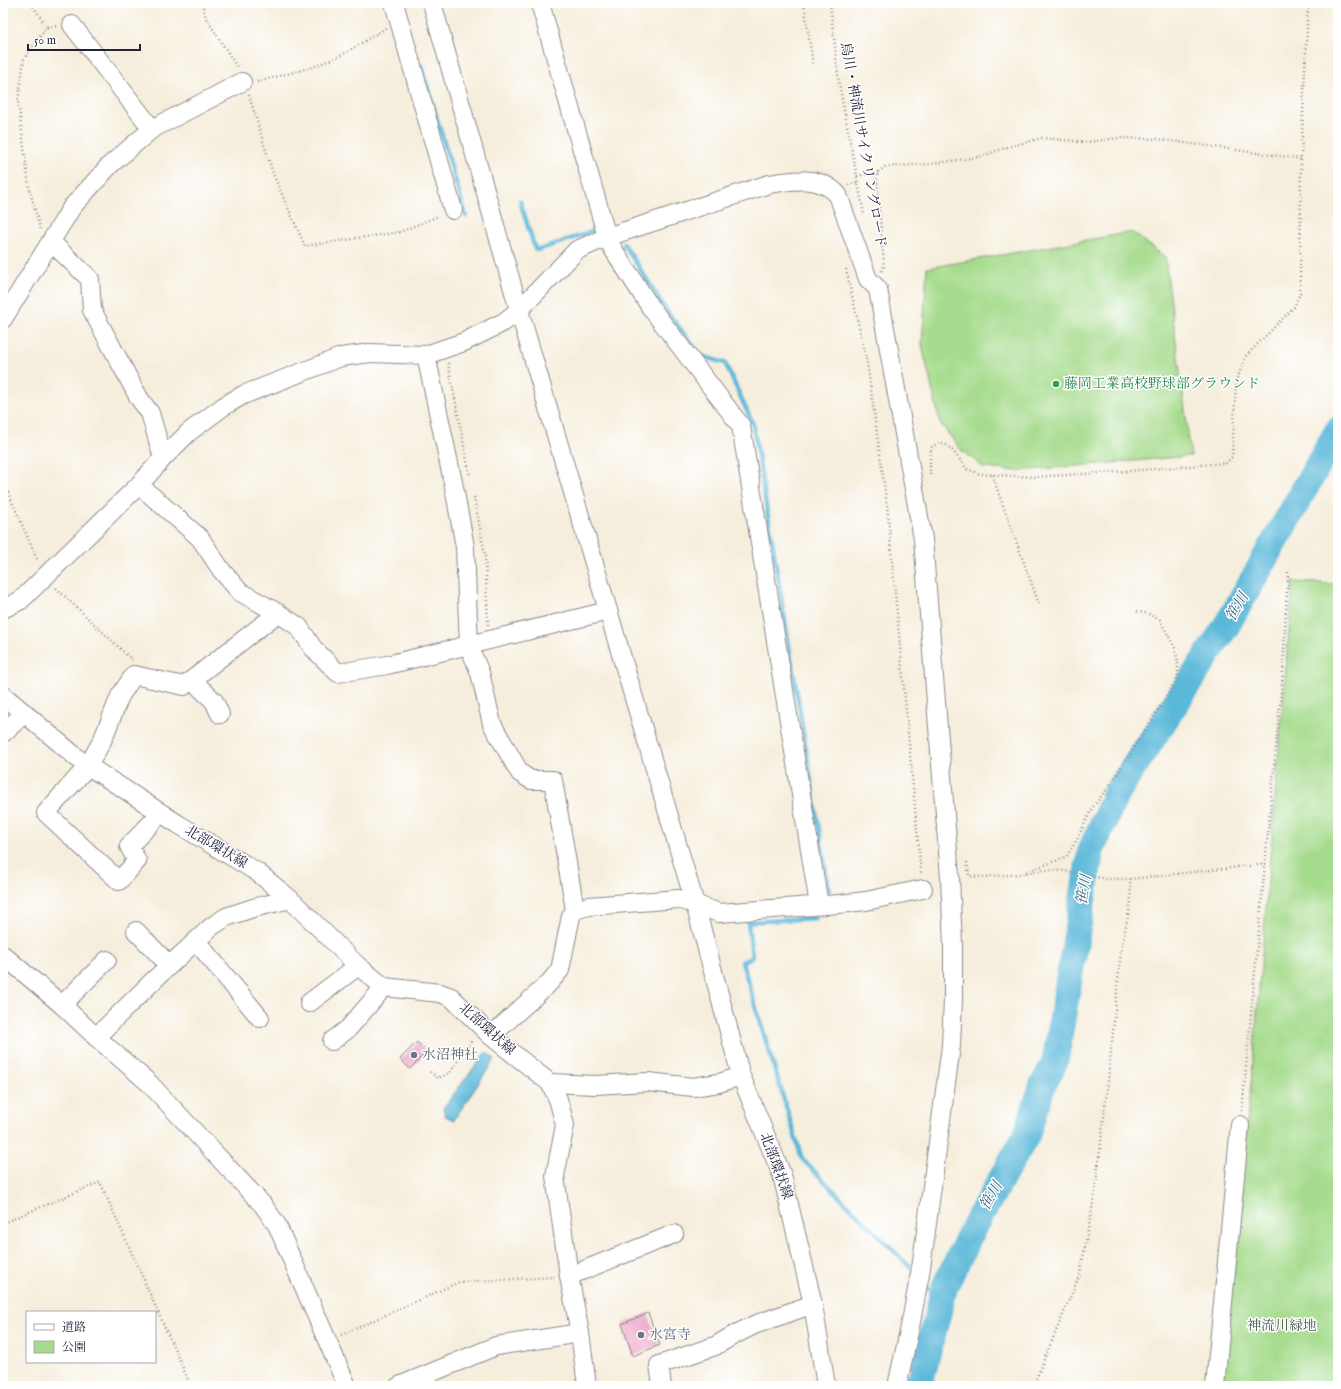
<svg xmlns="http://www.w3.org/2000/svg" width="1341" height="1389" font-family="'IM FELL English','Noto Serif JP',serif">
  <style>
    .green { fill: #a5db8c; stroke: #647e64 }
    .water { fill: #5ab8d9; stroke: #3e6d8a }
    .lines { fill: none; stroke-linecap: round; stroke-linejoin: round }
    .stream { stroke: #5ab8d9; stroke-width: 4.5 }
    .river { stroke: #5ab8d9; stroke-width: 27 }
    .building { fill: #eaa1c5 }
    .minor-casing { stroke: #8c888c; stroke-width: 20 }
    .path { stroke: #8c888c; stroke-width: 2.5; stroke-dasharray: 1 3; stroke-linecap: butt }
    .minor { stroke: #fff; stroke-width: 18 }
    .leisure-dot { fill: #2e9e5b; stroke: #fff; stroke-width: 1.5 }
    .worship-dot { fill: #6b7280; stroke: #fff; stroke-width: 1.5 }
    .labels { text-anchor: middle; dominant-baseline: central; stroke-width: 3; stroke-linejoin: round; paint-order: stroke }
    .street-label { font-size: 14px; fill: #22223b; stroke: #fff }
    .leisure-label { font-size: 14px; fill: #27864d; stroke: #fff; text-anchor: start }
    .worship-label { font-size: 14px; fill: #5b616d; stroke: #fff; text-anchor: start }
    .park-label { font-size: 14px; fill: #495a53; stroke: #fff }
    .water-label { font-size: 15px; font-style: italic; fill: #385e7a; stroke: #fff }
  </style>
  <rect width="100%" height="100%" fill="#fff"/>
  <filter id="ink" filterUnits="userSpaceOnUse"><feTurbulence type="fractalNoise" baseFrequency=".025" numOctaves="2"/><feDisplacementMap in="SourceGraphic" scale="8" xChannelSelector="R" yChannelSelector="G"/><feConvolveMatrix kernelMatrix="1 2 1 2 8 2 1 2 1" color-interpolation-filters="sRGB"/></filter>
  <filter id="wash" filterUnits="userSpaceOnUse"><feTurbulence type="fractalNoise" baseFrequency=".012" numOctaves="4" result="noise"/><feDisplacementMap in="SourceGraphic" scale="16" xChannelSelector="R" yChannelSelector="G"/><feGaussianBlur stdDeviation="0.9" result="paint"/><feColorMatrix in="noise" values="0 0 0 0 0 0 0 0 0 0 0 0 0 0 0 0 0 1.4 0 .05"/><feComposite in="paint" operator="in"/></filter>
  <g filter="url(#wash)">
    <rect width="100%" height="100%" fill="#f6eedc"/>
    <!-- green -->
    <g class="green">
      <path d="M1132,232L1165,257L1191,456L1019,471L984,468L961,450L940,423L922,345L927,268Z"/>
      <path d="M1293,582L1338,584V1386H1220L1252,1072Z"/>
    </g>
    <!-- water -->
    <path class="water" d="M486,1052L495,1059L454,1120L445,1116L443,1108Z"/>
    <g class="lines">
      <!-- stream -->
      <g class="stream">
        <path d="M421,65L466,216"/>
        <path d="M520,201L535,249L539,250L593,231"/>
        <path d="M624,244L668,313L701,356L725,363L753,424L829,890L827,893"/>
        <path d="M816,918L748,922L752,957L742,962L802,1159L910,1267"/>
        <path d="M925,1287L943,1295"/>
      </g>
      <!-- river -->
      <path class="river" d="M919,1386L945,1286L973,1228L1026,1136L1042,1087L1055,1061L1091,850L1116,794L1227,625L1338,430"/>
    </g>
    <g id="blocks">
      <!-- building -->
      <g class="building">
        <path d="M417,1042L427,1052L410,1069L400,1059Z"/>
        <path d="M648,1313L660,1345L633,1356L622,1324Z"/>
      </g>
    </g>
  </g>
  <g filter="url(#ink)">
    <use href="#blocks" fill-opacity="0" stroke="#8c888c" stroke-width="1"/>
    <g class="lines">
      <!-- minor casing -->
      <g class="minor-casing">
        <g id="minor">
          <path d="M394,3L453,210"/>
          <path d="M432,3L519,310L695,904L741,1076L782,1175L813,1304L826,1386"/>
          <path d="M540,3L607,237L613,249L651,308L741,426L819,905"/>
          <path d="M72,25L152,129"/>
          <path d="M51,242L90,279L92,310L139,398L150,413L163,458"/>
          <path d="M3,319L72,207L110,165L152,129L242,82"/>
          <path d="M426,355L454,487L465,547L469,646L480,673L492,724L520,773L531,780H553L575,910"/>
          <path d="M139,485L200,538L222,571L240,592L278,613L299,627L313,648L338,673L387,665L608,611"/>
          <path d="M3,609L21,600L139,485L163,458L189,432L224,406L243,395L341,357L370,353L426,355L464,342L504,322L519,310L577,250L607,237L769,184C792,180 821,175 838,195L868,279L878,289L923,539L950,877L953,945V999L951,1046L921,1268L910,1327L897,1386"/>
          <path d="M192,680L214,701L220,714"/>
          <path d="M3,695L82,762L178,824L257,872L290,899L358,966L384,987L440,993L451,997L491,1036L550,1083L595,1085L648,1082L693,1087L719,1083L741,1076"/>
          <path d="M3,733L25,713"/>
          <path d="M161,813L129,846L137,861L119,881L46,813L88,766L102,741L120,696L134,675L184,686L278,613"/>
          <path d="M136,931L169,965"/>
          <path d="M196,941L260,1018"/>
          <path d="M3,955L62,1005L96,1037L156,978L211,927L226,917L253,908L290,899"/>
          <path d="M309,1003L358,966"/>
          <path d="M62,1005L107,960"/>
          <path d="M491,1036L549,983L560,970L571,916L575,910L589,906L678,899L695,904L719,913L839,904L866,901L923,889"/>
          <path d="M96,1037L149,1083L263,1205L277,1225L347,1386"/>
          <path d="M332,1041L348,1029L384,987"/>
          <path d="M550,1083L558,1099L565,1125L555,1176L569,1276L580,1333L587,1386"/>
          <path d="M569,1276L674,1234"/>
          <path d="M399,1386L496,1346L580,1333"/>
          <path d="M662,1386L659,1365L715,1346L734,1335L754,1325L813,1304"/>
          <path d="M1215,1386L1240,1125"/>
        </g>
      </g>
      <!-- path -->
      <g class="path">
        <path d="M31,3L47,27L24,59L18,101L29,187L40,229"/>
        <path d="M202,3L206,18L237,67"/>
        <path d="M804,3L813,65"/>
        <path d="M830,3L839,83L864,214"/>
        <path d="M47,27L57,26"/>
        <path d="M257,82L313,67L340,56L386,28"/>
        <path d="M249,95L273,174L305,246L400,232L438,216"/>
        <path d="M857,176L878,172"/>
        <path d="M848,185L858,182"/>
        <path d="M846,269L867,362L887,505L921,873"/>
        <path d="M882,271L884,266L877,180L878,172L885,167L929,164L979,157L1008,147L1042,138L1086,142L1120,138L1157,139L1301,159"/>
        <path d="M448,363L470,476"/>
        <path d="M930,475V454L932,446L940,443L946,445L953,451L967,469L980,474L1033,477L1129,471L1226,463L1232,457L1236,381L1246,356L1294,307L1300,293L1301,159L1308,3"/>
        <path d="M992,475L1039,604"/>
        <path d="M3,481L38,561"/>
        <path d="M474,497L485,555L488,625"/>
        <path d="M56,588L132,660"/>
        <path d="M967,862L969,876L981,877L1021,874L1046,870L1065,871L1107,879H1130L1266,864"/>
        <path d="M1026,872L1066,857L1075,843L1093,807L1107,789L1165,699L1178,677V663L1175,648L1160,620L1149,614L1136,611"/>
        <path d="M430,1072L438,1078L450,1073L473,1039"/>
        <path d="M1242,1111L1283,671L1288,570"/>
        <path d="M3,1223L100,1182L191,1386"/>
        <path d="M341,1335L459,1282L554,1277"/>
        <path d="M1033,1386L1080,1274L1095,1192L1107,1091L1121,951L1131,901L1130,879"/>
      </g>
      <!-- minor -->
      <use href="#minor" class="minor"/>
    </g>
  </g>
  <!-- markers -->
  <circle class="leisure-dot" cx="1056" cy="384" r="4"/>
  <g class="worship-dot">
    <circle cx="414" cy="1055" r="4"/>
    <circle cx="641" cy="1335" r="4"/>
  </g>
  <g class="labels">
    <!-- street labels -->
    <g class="street-label">
      <text transform="translate(863 145) rotate(80)">烏川・神流川サイクリングロード</text>
      <text transform="translate(216 847) rotate(31)">北部環状線</text>
      <text transform="translate(487 1029) rotate(42)">北部環状線</text>
      <text transform="translate(776 1166) rotate(70)">北部環状線</text>
    </g>
    <!-- leisure labels -->
    <g class="leisure-label">
      <text x="1064" y="384">藤岡工業高校野球部グラウンド</text>
    </g>
    <!-- worship labels -->
    <g class="worship-label">
      <text x="422" y="1055">水沼神社</text>
      <text x="649" y="1335">水宮寺</text>
    </g>
    <!-- park labels -->
    <g class="park-label">
      <text x="1282" y="1326">神流川緑地</text>
    </g>
    <!-- water labels -->
    <g class="water-label">
      <text transform="translate(1237 607) rotate(-60)">笹川</text>
      <text transform="translate(1084 890) rotate(-80)">笹川</text>
      <text transform="translate(991 1196) rotate(-60)">笹川</text>
    </g>
  </g>
  <!-- margin -->
  <rect width="1341" height="1389" fill="none" stroke="#fff" stroke-width="16"/>
  <!-- legend -->
  <rect x="26" y="1311" width="130" height="52" fill="#ffffff" stroke="#a7a7b1"/>
  <rect x="34" y="1324" width="20" height="6" fill="#ffffff" stroke="#a7a7b1"/>
  <text x="62" y="1331" font-size="12" fill="#22223b">道路</text>
  <rect x="34" y="1341" width="20" height="12" fill="#a5db8c" stroke="#a7a7b1"/>
  <text x="62" y="1351" font-size="12" fill="#22223b">公園</text>
  <!-- scale -->
  <path d="M28 44v6h112v-6" fill="none" stroke="#22223b" stroke-width="2"/>
  <text x="34" y="44" font-size="12" fill="#22223b" stroke="#ffffff" stroke-width="3" paint-order="stroke">50 m</text>
</svg>
